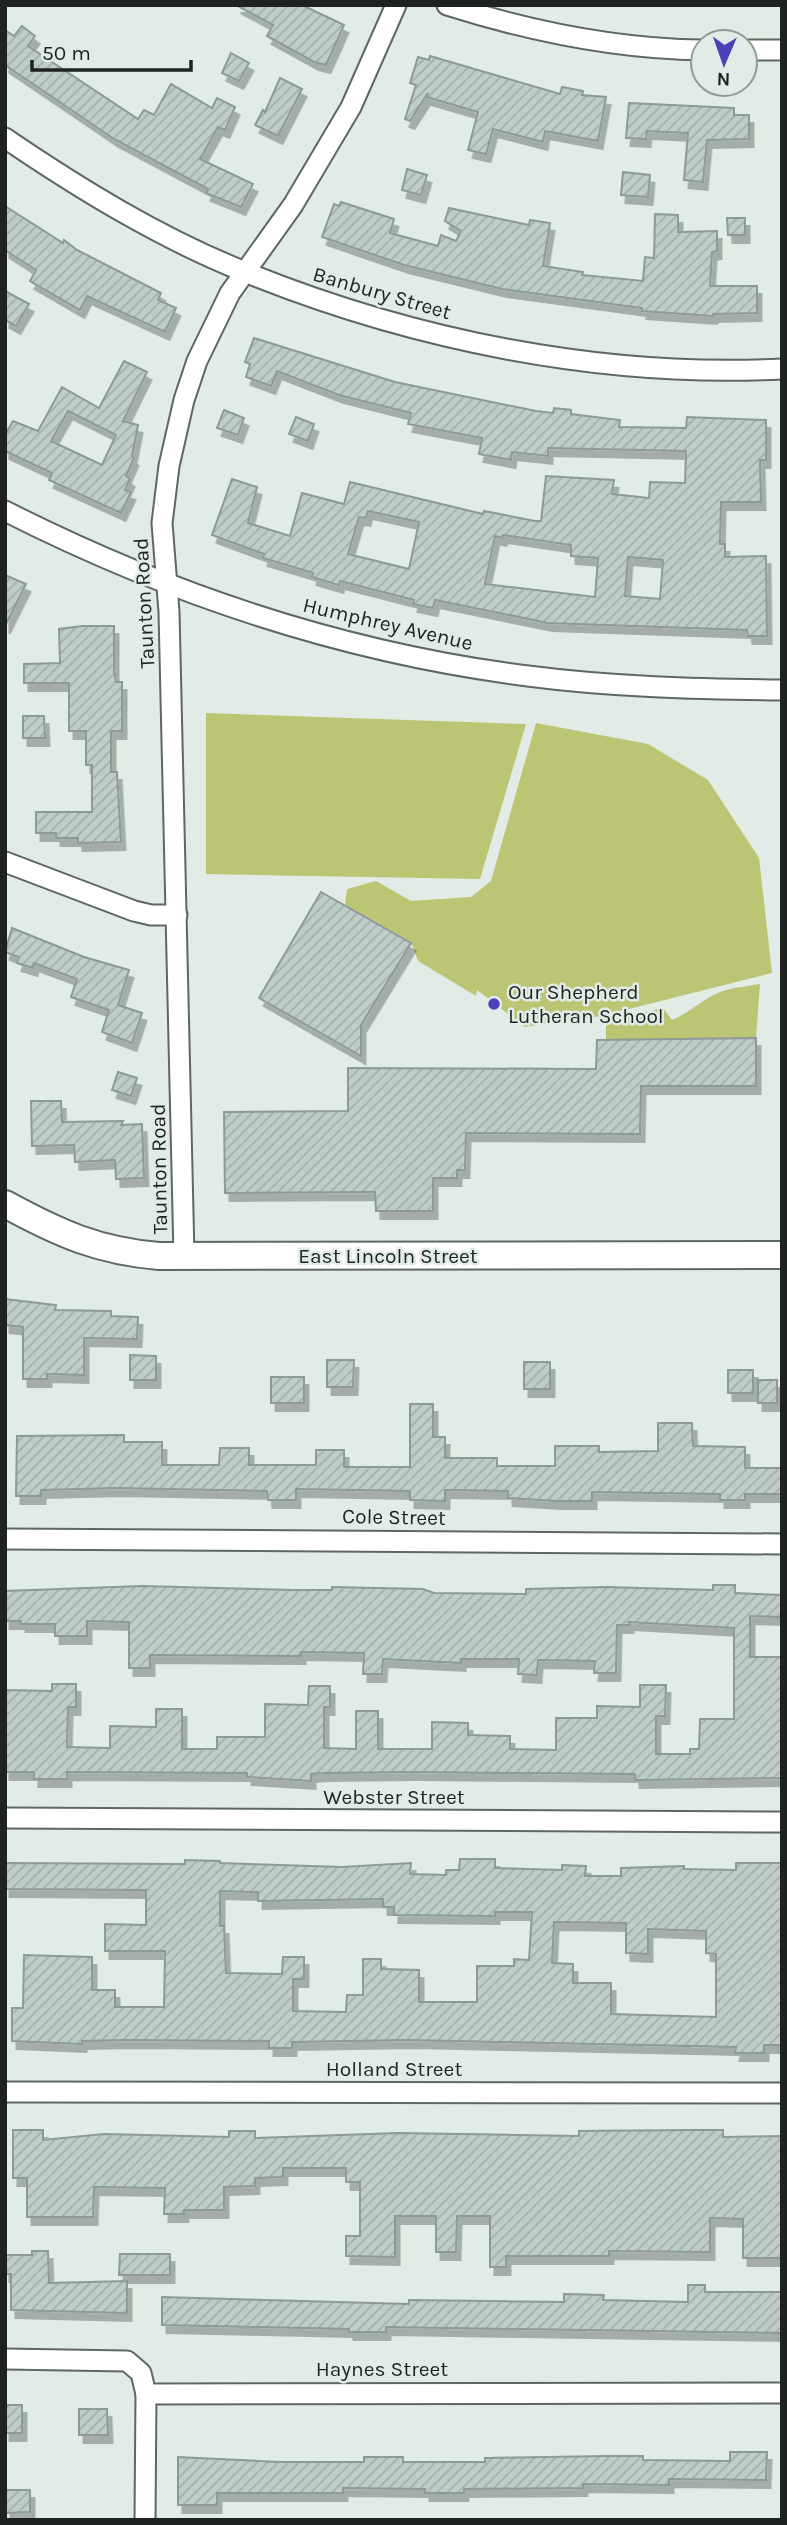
<svg xmlns="http://www.w3.org/2000/svg" width="787" height="2525" font-family="Karla,sans-serif">
  <style>
    .green { fill: #bcc574 }
    .building { fill: url(#building-hatch); stroke: #8c9a98; stroke-width: 2; fill-rule: evenodd; filter: url(#shadow) }
    .lines { fill: none; stroke-linecap: round; stroke-linejoin: round }
    .street-casing { stroke: #5e6862; stroke-width: 23 }
    .secondary-casing { stroke: #5e6862; stroke-width: 30 }
    .street { stroke: #fff; stroke-width: 19 }
    .secondary { stroke: #fff; stroke-width: 26 }
    .poi-dot { fill: #4c41b8; stroke: #e0ece5; stroke-width: 2.5 }
    .labels { text-anchor: middle; dominant-baseline: central; stroke-width: 5; stroke-linejoin: round; paint-order: stroke }
    .street-label { font-size: 21px; fill: #1e2220; stroke: #e0ece5 }
    .poi-label { font-size: 21px; fill: #1e2220; stroke: #e0ece5; text-anchor: start }
  </style>
  <defs>
    <pattern id="building-hatch" width="6" height="6" patternUnits="userSpaceOnUse" patternTransform="scale(1.75)"><rect width="6" height="6" fill="#beccca"/><path d="M-1 1l2-2M0 6l6-6M5 7l2-2" fill="none" stroke="#a3afad"/></pattern>
    <filter id="shadow"><feDropShadow dx="4.5" dy="8" stdDeviation="0" flood-color="#0004"/></filter>
  </defs>
  <rect width="100%" height="100%" fill="#e0ece5"/>
  <!-- green -->
  <g class="green">
    <path d="M206,713L526,724L480,879L206,874Z"/>
    <path d="M536,723L648,744L708,780L759,858L772,973L601,1016L525,1027L477,990L476,996L418,961L411,942L345,905L347,889L376,881L411,901L471,897L491,881Z"/>
    <path d="M760,984L756,1038L606,1040V1021L663,1008L672,1020C692,1012 705,996 726,990C737,987 749,986 760,984Z"/>
  </g>
  <!-- building -->
  <g class="building">
    <path d="M236,5H302L344,25L326,65L314,62L267,36L273,25Z"/>
    <path d="M22,26L35,36L28,46L138,119L144,110L154,115L171,84L212,108L217,98L235,107L225,130L218,127L200,159L253,184L241,207L206,193L208,189L114,139L5,65V30L14,36Z"/>
    <path d="M231,53L249,63L239,81L222,73Z"/>
    <path d="M430,56L560,94L562,87L583,91L582,95L606,97L598,141L545,131L543,142L493,129L486,154L468,150L478,112L427,97L428,93L410,121L405,119L416,85L410,83L418,57L429,60Z"/>
    <path d="M280,78L302,89L278,136L255,125L263,110L265,112Z"/>
    <path d="M629,103L734,108V115H749V139L707,140L703,182L684,180L688,133L647,131L646,139L626,138Z"/>
    <path d="M407,169L427,175L421,195L402,190Z"/>
    <path d="M623,172L650,175L648,197L621,195Z"/>
    <path d="M341,202L394,219L390,233L438,246L441,235L456,241L461,231L445,221L449,208L529,225L530,220L550,223L543,266L583,272L582,275L643,281L645,257L654,258L655,214L678,215V232L717,231V251L712,252L710,286H757V313L713,314V316L642,311V308L502,289L404,265L322,237L334,204L339,206Z"/>
    <path d="M5,206L63,243L64,240L77,250L161,293L158,300L176,308L165,332L87,296L80,310L30,281L36,270L5,250Z"/>
    <path d="M727,218H745V235H728Z"/>
    <path d="M5,291L29,304L16,326L5,320Z"/>
    <path d="M254,338L395,382L536,411L553,413L554,408L571,410V414L620,420L619,427L686,428L687,417L766,420V460H760L761,502H721L720,544H725V557L766,556L767,636H748L747,630L548,623L435,600L433,608L413,604L414,600L340,581L339,585L312,577L313,573L263,558L264,554L212,535L232,479L257,487L248,523L290,536L302,493L344,504L350,482L483,514L484,511L535,521H541L546,476L614,480L612,494L649,498L650,482L685,483L686,451L548,448V456L512,452L511,460L479,454L482,438L408,424L411,413L339,395L277,371L271,386L246,377L250,364L245,362ZM368,511L419,522L409,569L348,554L359,517L366,518ZM503,535L571,545V556L598,558L595,597L485,584L495,536L502,538ZM628,557L663,560L660,599L625,596Z"/>
    <path d="M124,361L147,372L123,421L138,425L132,456L134,458L126,476L130,479L125,490L131,492L121,513L49,480L52,473L5,451V435L13,421L38,431L62,387L99,408ZM68,411L116,435L102,465L51,441Z"/>
    <path d="M224,410L244,418L238,435L217,428Z"/>
    <path d="M296,417L314,424L308,441L289,434Z"/>
    <path d="M5,575L26,584L5,626Z"/>
    <path d="M83,626H114V671L116,682H122V731H111V772H117L121,842L78,843V838H56V833H36V812H92V765H86V731H69V683H24V664L60,663L59,629Z"/>
    <path d="M23,716H44L45,738H23Z"/>
    <path d="M321,892L411,943L361,1025V1056L259,998Z"/>
    <path d="M12,928L84,957L129,970L118,1005L142,1013L132,1043L102,1032L109,1010L71,997L77,979L34,963L33,968L17,963L19,957L5,952Z"/>
    <path d="M756,1038V1086H641L640,1134L466,1133L465,1170H457V1178H433V1211H376L375,1192L225,1193L224,1112L348,1111V1068L596,1069L597,1040Z"/>
    <path d="M118,1072L137,1078L131,1096L112,1090Z"/>
    <path d="M31,1101H61L62,1122L123,1121L121,1125L142,1124L144,1178L116,1179L115,1160L75,1162L74,1145L32,1146Z"/>
    <path d="M5,1299L56,1305L55,1310L111,1311V1316L138,1317L137,1339L84,1338V1375L47,1374V1379H23V1327L5,1325Z"/>
    <path d="M130,1355L156,1356V1380H130Z"/>
    <path d="M327,1360H354L353,1387H327Z"/>
    <rect x="524" y="1362" width="26" height="27"/>
    <rect x="728" y="1370" width="25" height="23"/>
    <rect x="271" y="1377" width="33" height="26"/>
    <rect x="758" y="1380" width="19" height="23"/>
    <path d="M410,1404H433V1437H445V1458H497V1466H555V1446H599V1452L658,1451V1423H692L693,1446L745,1447V1468H782V1494H745V1500H720V1494L592,1492V1501H557L508,1498V1491L445,1490V1501L410,1500V1491L296,1489V1500H268L267,1491L117,1488L41,1490V1496H16L17,1436L124,1435V1442H162V1465H219L220,1448H249V1465H316V1450H344V1467H410Z"/>
    <path d="M713,1585H735V1593L782,1595V1617L750,1616V1657H782V1778L635,1780V1774L412,1772L323,1773L311,1774V1781L247,1777V1773L67,1772V1779H34V1772H5V1690L52,1691V1684H76V1707H68L67,1747L110,1748V1726L156,1727V1709H182V1749H217V1737H265V1704L308,1705L309,1686H330V1707H324V1748L356,1749V1711H378V1749H432V1722L468,1723V1735L510,1736V1749L556,1750V1718H597V1706L640,1707V1685H666L665,1716H656V1754H690V1749H699L700,1719H734V1628L629,1622V1625H617L616,1673H594L595,1661L538,1660L537,1675L518,1674L519,1659H461V1663L383,1659L382,1674H363L364,1653L301,1652V1656L150,1655V1668H129V1622L87,1621V1636H55V1624H21V1621H5V1591L142,1586L293,1590H332V1587L423,1589L434,1593L526,1594V1589L606,1587L713,1590Z"/>
    <path d="M460,1859H495V1868L562,1870V1865L586,1866L585,1876H621V1868L684,1866V1869L736,1870V1863H782V2045H764V2053H735L736,2047L409,2040L292,2042V2048H269V2041L126,2040L82,2041V2044L12,2041V2008H23L24,1955L92,1957V1990H115V2007H164L165,1951H105V1924L146,1925V1890L5,1889V1863L185,1864V1860L220,1861V1863L342,1867L411,1863L410,1874L446,1875V1870H459ZM220,1891L258,1892V1901L383,1899V1907H394V1915L495,1916V1912H532L529,1960L514,1959V1966H477V2002H419V1970L381,1969V1959H363V1995H347L346,2012L293,2011V1979H304V1957H283L282,1974L226,1973L224,1926H220ZM554,1922L626,1923V1953L648,1954V1929L706,1931V1953L716,1954V2017L611,2014V1983H573V1964L552,1963Z"/>
    <path d="M13,2130H43V2140L104,2134L229,2137V2131H255V2138L398,2133L579,2136V2131L694,2130H723V2137L782,2136V2258H743V2219L710,2218V2252L609,2251V2256H506V2267H490V2216H457L456,2252H436V2216H395V2257L346,2256V2236H360V2182H346V2168H283V2177L255,2178V2186L224,2187V2210H184V2214H164L165,2188L94,2187L93,2217H27V2178H13Z"/>
    <path d="M32,2251H48L49,2283L127,2281V2313L11,2310V2274H5V2255H32Z"/>
    <path d="M120,2254H170V2275H119Z"/>
    <path d="M688,2285H705V2292H782V2333L386,2327V2332H349V2329L162,2325V2297L409,2304V2300L564,2302V2294L604,2295L603,2300L688,2302Z"/>
    <rect x="5" y="2405" width="17" height="28"/>
    <path d="M79,2409H107L108,2435H79Z"/>
    <path d="M730,2452H767L766,2480L669,2479V2485L583,2484V2488L464,2489V2493H425V2489L343,2488V2493H217V2505H178V2457L280,2462H364V2457H403V2462H485V2458L606,2456H643V2460L730,2461Z"/>
    <path d="M6,2490H30V2512L6,2513Z"/>
  </g>
  <g class="lines">
    <!-- street casing -->
    <g class="street-casing">
      <g id="street">
        <path d="M447,5C529,31 616,49 703,50"/>
        <path d="M745,50H782"/>
        <path d="M5,138C80,189 160,238 245,272C413,340 600,378 782,369"/>
        <path d="M5,511C169,594 345,653 528,676C612,687 697,689 782,690"/>
        <path d="M5,862L134,911L151,915H177"/>
        <path d="M184,1256L169,612L162,523L169,466L184,400L197,361L230,293L293,205L351,107L396,5"/>
        <path d="M5,1539L782,1544"/>
        <path d="M5,1818L782,1822"/>
        <path d="M5,2092L782,2093"/>
        <path d="M5,2359L127,2361L141,2373L146,2394L782,2393"/>
        <path d="M145,2520L146,2394"/>
      </g>
    </g>
    <!-- secondary casing -->
    <g class="secondary-casing">
      <path id="secondary" d="M5,1204C58,1233 98,1251 159,1256L782,1255"/>
    </g>
    <!-- street -->
    <use href="#street" class="street"/>
    <!-- secondary -->
    <use href="#secondary" class="secondary"/>
  </g>
  <!-- markers -->
  <circle class="poi-dot" cx="494" cy="1004" r="7"/>
  <g class="labels">
    <!-- street labels -->
    <g class="street-label">
      <text transform="translate(382 293) rotate(16)">Banbury Street</text>
      <text transform="translate(144 603) rotate(-93)">Taunton Road</text>
      <text transform="translate(388 624) rotate(13)">Humphrey Avenue</text>
      <text transform="translate(159 1169) rotate(-91)">Taunton Road</text>
      <text x="388" y="1256">East Lincoln Street</text>
      <text transform="translate(394 1517) rotate(1)">Cole Street</text>
      <text x="394" y="1797">Webster Street</text>
      <text x="394" y="2069">Holland Street</text>
      <text x="382" y="2369">Haynes Street</text>
    </g>
    <!-- poi labels -->
    <g class="poi-label">
      <text x="508" y="992">Our Shepherd<tspan x="508" dy="24">Lutheran School</tspan></text>
    </g>
  </g>
  <!-- border -->
  <rect width="787" height="2525" fill="none" stroke="#1e2220" stroke-width="14"/>
  <!-- north arrow -->
  <g transform="translate(724 63) rotate(182)"><circle r="33" fill="#e0ece5" stroke="#929b96" stroke-width="2"/>
  <path d="M0-5L12 26L0 18L-12 26Z" fill="#4c41b8"/>
  <text y="-10" font-size="19" font-weight="bold" text-anchor="middle" fill="#1e2220">N</text>
  </g>
  <!-- scale -->
  <path d="M32 60v10h159v-10" fill="none" stroke="#1e2220" stroke-width="3.5"/>
  <text x="42" y="60" font-size="21" fill="#1e2220" stroke="#e0ece5" stroke-width="5" paint-order="stroke">50 m</text>
</svg>
